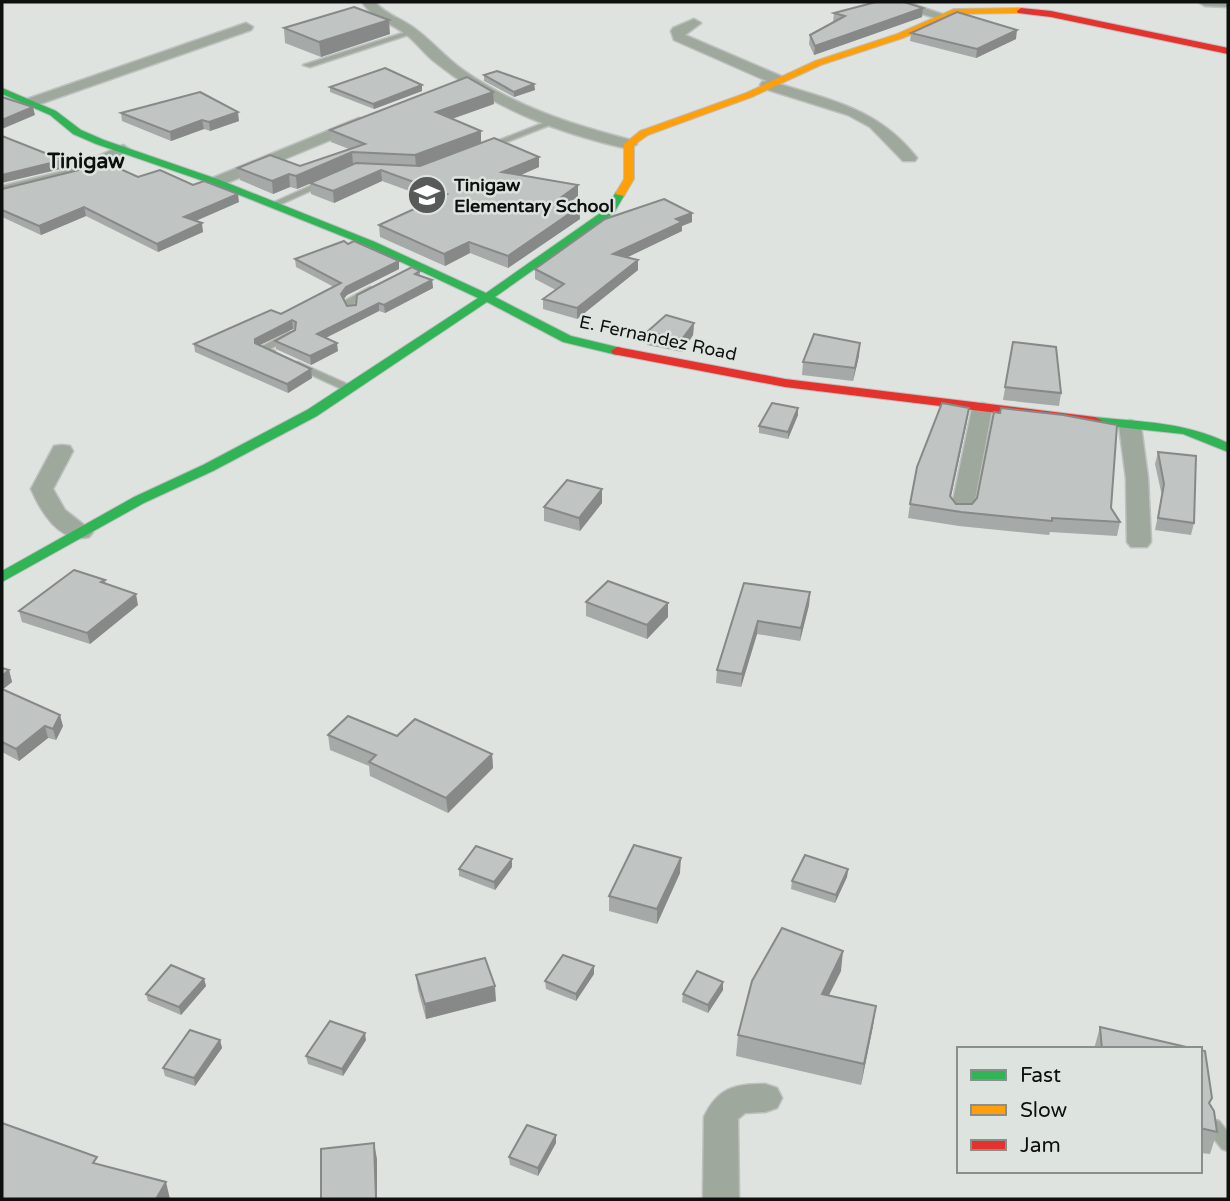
<svg xmlns="http://www.w3.org/2000/svg" width="1230" height="1201" font-family="'Varela Round',sans-serif">
  <style>
    .lines { fill: none; stroke-linecap: round; stroke-linejoin: round }
    .lane-casing { stroke: #bec0bf; stroke-width: 3 }
    .street-casing { stroke: #bec0bf; stroke-width: 3 }
    .fast-casing { stroke: #bec0bf; stroke-width: 2 }
    .slow-casing { stroke: #bec0bf; stroke-width: 2 }
    .jam-casing { stroke: #bec0bf; stroke-width: 2 }
    .lane { fill: #9ea89c; fill-rule: evenodd }
    .street { fill: #9ea89c; fill-rule: evenodd }
    .fast { fill: #30b455; fill-rule: evenodd }
    .slow { fill: #ff9f0a; fill-rule: evenodd }
    .jam { fill: #e5322d; fill-rule: evenodd }
    .wall { fill: #a5a9a7 }
    .shaded-wall { fill: #868988 }
    .building { fill: #c0c4c2; stroke: #868988; stroke-width: 2 }
    .labels { text-anchor: middle; dominant-baseline: central; stroke-width: 5; stroke-linejoin: round; paint-order: stroke }
    .far-poi-label { font-size: 18px; font-weight: bold; fill: #0e100f; stroke: #dde4e0; text-anchor: start }
    .far-street-label { font-size: 18px; fill: #0e100f; stroke: #dde4e0 }
    .far-quarter-label { font-size: 21px; font-weight: bold; fill: #0e100f; stroke: #dde4e0 }
  </style>
  <rect width="100%" height="100%" fill="#dee3e0"/>
  <g class="lines">
    <!-- lane casing -->
    <g class="lane-casing">
      <g id="lane">
        <path d="M412,30L415,32L414,33L310,67L303,65Z"/>
        <path d="M548,121L555,123L489,149L482,147Z"/>
        <path d="M321,181L328,183L277,206L270,204Z"/>
        <path d="M370,287L373,288V292L354,303L357,309L355,311H349L344,302L346,300Z"/>
        <path d="M289,332L294,335L292,337L270,349L275,351V355H269L257,349Z"/>
        <path d="M298,362L354,387L355,389L350,392L346,391L294,367V363Z"/>
        <path d="M1213,1119L1219,1121L1228,1132V1151L1222,1149L1204,1126L1207,1121Z"/>
      </g>
    </g>
    <!-- street casing -->
    <g class="street-casing">
      <g id="street">
        <path d="M362,2H375C386,15 401,18 414,28C432,41 445,57 463,70C515,107 573,125 635,141L637,144L629,149C558,133 492,108 435,62C425,55 418,44 408,36C392,23 373,19 362,2Z"/>
        <path d="M886,2H906L948,16L941,20Z"/>
        <path d="M1198,2H1228V7L1205,6Z"/>
        <path d="M694,19L701,23L685,35L783,77L785,80L779,84C834,101 880,110 917,158L915,161H903L870,127L848,115L762,88L760,85L762,82L767,81L674,40L671,31L673,28Z"/>
        <path d="M246,23L253,27L251,30L37,105H27L25,102L27,99Z"/>
        <path d="M359,118L364,120L367,123L364,126L222,185H210L208,182L210,179Z"/>
        <path d="M123,145L131,150L129,153L76,177L2,196V186L64,171Z"/>
        <path d="M982,403L989,405L992,409L973,510L970,515H954L951,510L972,409L975,405Z"/>
        <path d="M1130,420L1137,422L1141,426L1148,478L1151,542L1147,547H1131L1127,542L1126,478L1119,426L1123,422Z"/>
        <path d="M62,445L70,446L73,451L53,489L65,510L93,532L89,537C60,544 41,512 31,489L54,446Z"/>
        <path d="M765,1084L777,1088L782,1098L777,1108L765,1112L745,1113L738,1119L739,1199H703L704,1117C718,1088 734,1084 765,1084Z"/>
      </g>
    </g>
    <!-- fast casing -->
    <g class="fast-casing">
      <g id="fast">
        <path d="M2,88L56,111L81,130L104,140L220,180L375,242L486,293L606,209L616,192H624L625,194L614,213L495,297L571,336L621,348L623,351L617,355L563,342L487,302L317,416L213,471L144,503L2,582V571L134,497L203,465L307,410L478,298L367,246L212,184L96,144L73,134L50,115L2,94Z"/>
        <path d="M1095,417C1142,422 1185,422 1228,443V452L1183,434L1090,424L1088,421Z"/>
      </g>
    </g>
    <!-- slow casing -->
    <g class="slow-casing">
      <path id="slow" d="M1021,8L1025,11L1024,13L958,14L903,38L821,65L752,97L648,135L634,145V179L624,196L615,194L624,179V144L640,131L746,93L815,61L897,34L954,9Z"/>
    </g>
    <!-- jam casing -->
    <g class="jam-casing">
      <g id="jam">
        <path d="M1021,8L1051,11L1228,48V54L1051,17L1018,13L1017,11Z"/>
        <path d="M617,347L785,379L1095,417L1102,421L1095,425L785,387L613,354L611,351Z"/>
      </g>
    </g>
    <!-- lane -->
    <use href="#lane" class="lane"/>
    <!-- street -->
    <use href="#street" class="street"/>
    <!-- fast -->
    <use href="#fast" class="fast"/>
    <!-- slow -->
    <use href="#slow" class="slow"/>
    <!-- jam -->
    <use href="#jam" class="jam"/>
  </g>
  <!-- wall -->
  <g class="wall">
    <path d="M923,8L922,17L814,55L809,44L810,35L833,22L834,13Z"/>
    <path d="M284,28L390,34L321,57L285,43Z"/>
    <path d="M911,33L1016,39L976,58L910,41Z"/>
    <path d="M484,75L534,84L535,90L514,97L484,81Z"/>
    <path d="M330,87L422,91L374,109L330,92Z"/>
    <path d="M494,104L452,119L481,143L539,167L521,175L578,196L569,203L579,207L580,219L508,268L470,253L445,266L380,237L379,225L434,200L382,181L334,203L311,194L310,184L297,189L290,187L273,194L240,180L238,168L300,166L349,149L331,142L330,130Z"/>
    <path d="M121,113L239,121L210,131L204,129L171,141L122,121Z"/>
    <path d="M138,177L193,185L239,202L196,221L203,232L158,252L86,216L41,235L2,217V189Z"/>
    <path d="M692,213V222L682,226V231L626,258L638,270L577,319L543,309V299L556,290L535,279V269Z"/>
    <path d="M348,244L399,261V269L347,295L344,299L347,306L356,305L420,271V276L432,280L433,288L385,313L379,311L326,338L338,351L311,365L276,349L275,341L295,330L293,329L259,345L312,378L288,393L195,352L194,344L281,314L334,287L296,267L295,259Z"/>
    <path d="M694,323L693,335L682,352L647,345V332Z"/>
    <path d="M1013,342L1061,393L1059,406L1003,400Z"/>
    <path d="M859,356L853,381L802,375L803,362Z"/>
    <path d="M798,415L788,439L759,433V426Z"/>
    <path d="M967,421L951,497L956,504L1111,508L1120,522L1117,536L1050,532L1049,535L959,526L908,518L910,504Z"/>
    <path d="M1158,452L1194,523L1191,535L1155,530L1162,496L1155,464Z"/>
    <path d="M602,503L580,531L544,521V507Z"/>
    <path d="M105,580L106,584L138,605L90,644L22,622L19,611Z"/>
    <path d="M744,583L810,592L809,605L800,641L757,634L741,687L716,683L717,670Z"/>
    <path d="M586,602L668,617L647,639L586,616Z"/>
    <path d="M2,668L9,670L12,682L3,689L63,726L56,740L48,738L19,761L2,752Z"/>
    <path d="M328,735L397,736L492,754L493,768L448,813L370,776L369,766L330,750Z"/>
    <path d="M512,867L495,890L459,876V869Z"/>
    <path d="M848,869L847,877L835,903L791,889L792,881Z"/>
    <path d="M680,873L657,924L609,911V896Z"/>
    <path d="M594,966V974L576,1001L546,989L545,981Z"/>
    <path d="M841,971L829,995L876,1006L873,1026L861,1085L736,1056L738,1035Z"/>
    <path d="M416,975L496,1001L426,1019L418,990Z"/>
    <path d="M204,979L206,986L181,1015L148,1001L146,994Z"/>
    <path d="M723,982V990L708,1013L682,1002L683,994Z"/>
    <path d="M1100,1027L1195,1049H1094Z"/>
    <path d="M220,1040L222,1048L195,1086L165,1076L163,1068Z"/>
    <path d="M366,1040L343,1076L308,1064L306,1056Z"/>
    <path d="M1200,1050L1210,1104L1217,1132L1210,1154L1200,1153Z"/>
    <path d="M556,1143L538,1176L510,1165L509,1157Z"/>
  </g>
  <!-- shaded-wall -->
  <g class="shaded-wall">
    <path d="M923,8L922,17L814,55L815,46Z"/>
    <path d="M389,20L390,34L321,57L319,42Z"/>
    <path d="M1017,30L1016,39L976,58L977,49Z"/>
    <path d="M534,84L535,90L514,97V92Z"/>
    <path d="M422,85V91L374,109L373,104Z"/>
    <path d="M493,92L494,104L437,124L436,112Z"/>
    <path d="M33,107L35,115L2,129V120Z"/>
    <path d="M238,112L239,121L210,131L209,122Z"/>
    <path d="M202,120L204,129L171,141L170,132Z"/>
    <path d="M481,131V143L416,167L415,155Z"/>
    <path d="M352,152L353,164L297,189L296,176Z"/>
    <path d="M539,157V167L502,183V172Z"/>
    <path d="M63,160L65,168L2,183V175Z"/>
    <path d="M381,170L382,181L334,203L333,191Z"/>
    <path d="M289,174L290,187L273,194L272,181Z"/>
    <path d="M578,185V196L560,211L559,199Z"/>
    <path d="M238,194L239,202L186,225L184,217Z"/>
    <path d="M84,207L86,216L41,235L39,226Z"/>
    <path d="M579,207L580,219L508,268V256Z"/>
    <path d="M692,213V222L682,226V231L613,264V254L676,219Z"/>
    <path d="M202,223L203,232L158,252L157,244Z"/>
    <path d="M469,242L470,253L445,266L444,254Z"/>
    <path d="M638,260V270L577,319V308Z"/>
    <path d="M399,261V269L347,295L341,302V294L346,287Z"/>
    <path d="M432,280L433,288L385,313L384,305Z"/>
    <path d="M379,303V311L317,342V334Z"/>
    <path d="M292,320L293,329L256,347V351L255,339Z"/>
    <path d="M694,323L693,335L682,352V339Z"/>
    <path d="M337,343L338,351L311,365L310,356Z"/>
    <path d="M860,343L859,356L853,381L855,368Z"/>
    <path d="M311,369L312,378L288,393L287,384Z"/>
    <path d="M798,408V415L788,439V432Z"/>
    <path d="M969,408L967,421L948,509L950,496Z"/>
    <path d="M602,489V503L580,531L579,518Z"/>
    <path d="M810,592L809,605L800,641L801,628Z"/>
    <path d="M136,594L138,605L90,644L87,633Z"/>
    <path d="M668,603V617L647,639V625Z"/>
    <path d="M758,621L757,634L741,687L742,674Z"/>
    <path d="M9,670L12,682L2,690V676Z"/>
    <path d="M60,715L63,726L56,740L53,729Z"/>
    <path d="M45,726L48,738L19,761L16,749Z"/>
    <path d="M492,754L493,768L448,813L446,798Z"/>
    <path d="M681,858L680,873L657,924V909Z"/>
    <path d="M512,859V867L495,890L494,882Z"/>
    <path d="M848,869L847,877L835,903L836,895Z"/>
    <path d="M843,951L841,971L819,1015L822,994Z"/>
    <path d="M594,966V974L576,1001V994Z"/>
    <path d="M204,979L206,986L181,1015L179,1007Z"/>
    <path d="M723,982V990L708,1013V1005Z"/>
    <path d="M495,986L496,1001L426,1019L425,1004Z"/>
    <path d="M876,1006L873,1026L861,1085L864,1064Z"/>
    <path d="M365,1033L366,1040L343,1076L342,1069Z"/>
    <path d="M220,1040L222,1048L195,1086L194,1078Z"/>
    <path d="M556,1135V1143L538,1176V1168Z"/>
    <path d="M374,1143L377,1159V1199H376Z"/>
    <path d="M166,1182L170,1199H156Z"/>
  </g>
  <!-- building -->
  <g class="building">
    <path d="M876,2H904L923,8L815,46L810,35L845,16L834,13Z"/>
    <path d="M354,7L389,20L319,42L284,28Z"/>
    <path d="M957,12L1017,30L977,49L911,33Z"/>
    <path d="M385,68L422,85L373,104L330,87Z"/>
    <path d="M497,71L534,84L514,92L484,75Z"/>
    <path d="M467,77L493,92L436,112L481,131L415,155L352,152L296,176L289,174L272,181L238,168L270,155L300,166L365,144L330,130Z"/>
    <path d="M200,92L238,112L209,122L202,120L170,132L121,113Z"/>
    <path d="M2,97L33,107L2,120Z"/>
    <path d="M2,136L63,160L2,175Z"/>
    <path d="M494,138L539,157L502,172L578,185L559,199L579,207L508,256L469,242L444,254L379,225L447,194L381,170L333,191L310,183L356,163L420,166Z"/>
    <path d="M107,163L138,177L160,170L193,185L204,181L238,194L184,217L202,223L157,244L84,207L39,226L2,210V189Z"/>
    <path d="M664,199L692,213L676,219L682,222L613,254L638,260L577,308L543,299L564,284L535,269L605,219Z"/>
    <path d="M344,241L348,244L354,241L399,261L346,287L341,294L347,306L356,305L357,295L412,267L420,271L415,274L432,280L384,305L379,303L317,334L337,343L310,356L275,341L295,330L296,322L292,320L255,339V343L311,369L287,384L194,344L271,310L281,314L341,283L295,259Z"/>
    <path d="M666,315L694,323L682,339L647,332Z"/>
    <path d="M814,334L860,343L855,368L803,362Z"/>
    <path d="M1013,342L1056,347L1061,393L1005,387Z"/>
    <path d="M772,403L798,408L788,432L759,426Z"/>
    <path d="M942,403L969,408L950,496L956,504H972L977,498L994,412L1000,413L1001,408L1063,415L1117,425L1111,508L1120,522L1052,518V521L961,512L910,504L917,467Z"/>
    <path d="M1158,452L1196,456L1194,523L1158,518L1164,484Z"/>
    <path d="M567,480L602,489L579,518L544,507Z"/>
    <path d="M74,570L105,580L101,582L136,594L87,633L19,611Z"/>
    <path d="M608,581L668,603L647,625L586,602Z"/>
    <path d="M744,583L810,592L801,628L758,621L742,674L717,670Z"/>
    <path d="M2,668L9,670L2,676Z"/>
    <path d="M2,689L60,715L53,729L45,726L16,749L2,742Z"/>
    <path d="M348,716L397,736L415,719L492,754L446,798L369,762L376,755L328,735Z"/>
    <path d="M634,845L681,858L657,909L609,896Z"/>
    <path d="M476,846L512,859L494,882L459,869Z"/>
    <path d="M805,855L848,869L836,895L792,881Z"/>
    <path d="M782,928L843,951L822,994L876,1006L864,1064L738,1035L752,981Z"/>
    <path d="M563,955L594,966L576,994L545,981Z"/>
    <path d="M485,958L495,986L425,1004L416,975Z"/>
    <path d="M171,965L204,979L179,1007L146,994Z"/>
    <path d="M697,971L723,982L708,1005L683,994Z"/>
    <path d="M330,1021L365,1033L342,1069L306,1056Z"/>
    <path d="M1100,1027L1195,1049H1102Z"/>
    <path d="M190,1030L220,1040L194,1078L163,1068Z"/>
    <path d="M1200,1050L1205,1051L1212,1098L1209,1103L1214,1111L1217,1132L1200,1128Z"/>
    <path d="M2,1123L97,1157L93,1163L166,1182L156,1199H2Z"/>
    <path d="M527,1125L556,1135L538,1168L509,1157Z"/>
    <path d="M374,1143L376,1199H321V1149Z"/>
  </g>
  <!-- icons -->
  <defs>
    <g id="school-disc" transform="scale(2.0125)"><circle r="9.5" fill="#575a58" stroke="#dde4e0"/><path d="M0-5L7-2L0 1L-7-2ZM-4 1L0 2.5L4 1V4Q0 6-4 4Z" fill="#fff"/></g>
  </defs>
  <g fill-rule="evenodd">
    <use href="#school-disc" x="427" y="195"/>
  </g>
  <g class="labels">
    <!-- far-poi labels -->
    <g class="far-poi-label">
      <text x="454" y="185">Tinigaw<tspan x="454" dy="21">Elementary School</tspan></text>
    </g>
    <!-- far-street labels -->
    <g class="far-street-label">
      <text transform="translate(658 338) rotate(12)">E. Fernandez Road</text>
    </g>
    <!-- far-quarter labels -->
    <g class="far-quarter-label">
      <text x="86" y="161">Tinigaw</text>
    </g>
  </g>
  <!-- border -->
  <rect width="1230" height="1201" fill="none" stroke="#0e100f" stroke-width="7"/>
  <!-- legend -->
  <rect x="957" y="1047" width="245" height="126" fill="#dde4e0" stroke="#8a8f8c" stroke-width="2"/>
  <rect x="971" y="1070" width="35" height="10" fill="#30b455" stroke="#8a8f8c" stroke-width="2"/>
  <text x="1020" y="1082" font-size="21" fill="#0e100f">Fast</text>
  <rect x="971" y="1105" width="35" height="10" fill="#ff9f0a" stroke="#8a8f8c" stroke-width="2"/>
  <text x="1020" y="1117" font-size="21" fill="#0e100f">Slow</text>
  <rect x="971" y="1140" width="35" height="10" fill="#e5322d" stroke="#8a8f8c" stroke-width="2"/>
  <text x="1020" y="1152" font-size="21" fill="#0e100f">Jam</text>
</svg>
